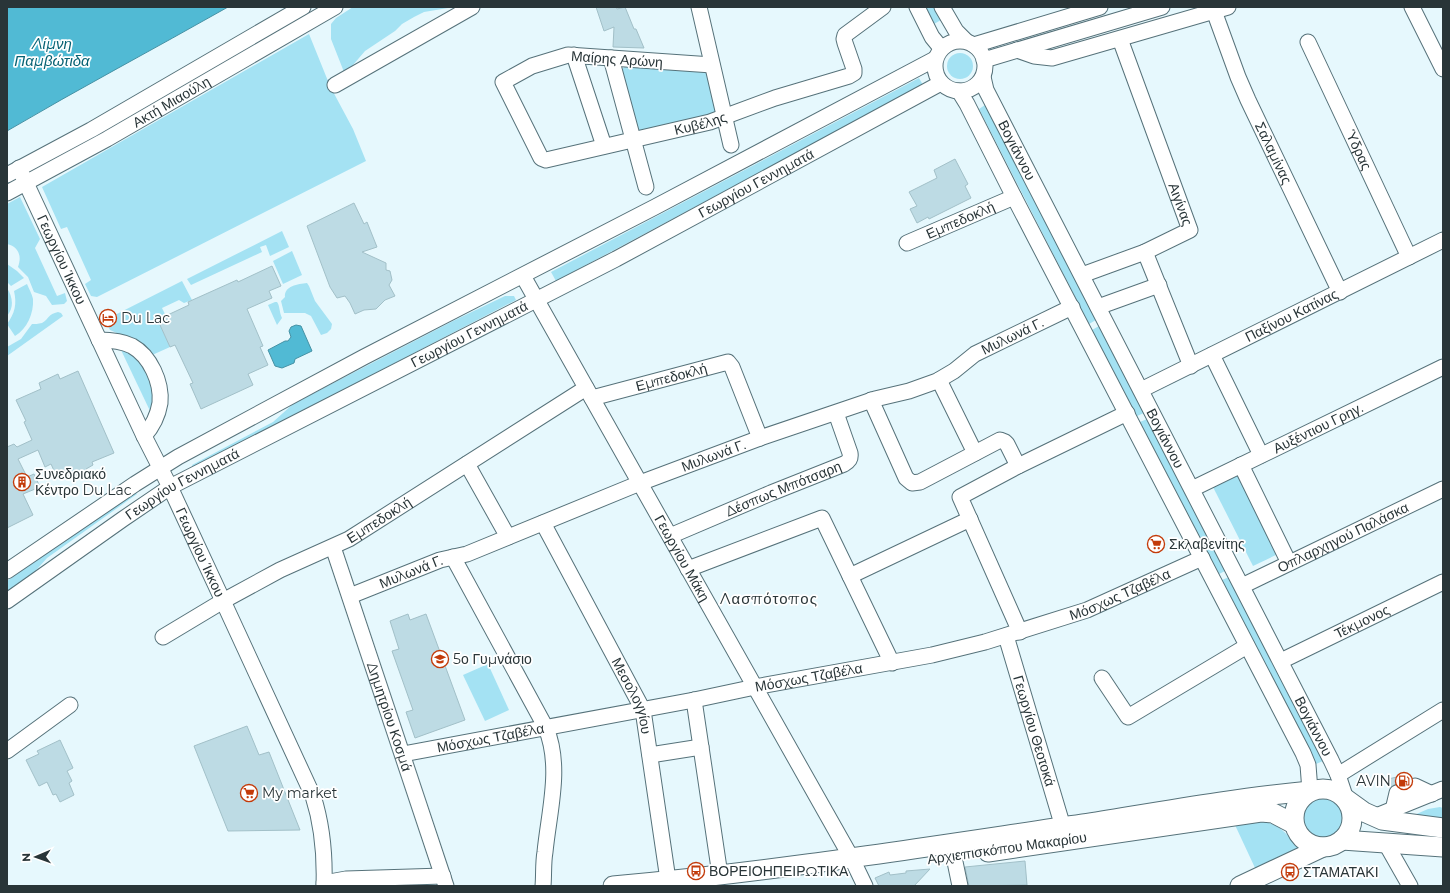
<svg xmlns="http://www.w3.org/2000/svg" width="1450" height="893" font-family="Montserrat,sans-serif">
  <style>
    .green { fill: #a4e2f3 }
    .water { fill: #51bad4; stroke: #4592a5 }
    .building { fill: #bddbe4; stroke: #a2c0c8 }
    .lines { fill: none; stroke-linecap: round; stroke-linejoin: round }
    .minor-casing { stroke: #56727a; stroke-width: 17 }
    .major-casing { stroke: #56727a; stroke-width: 21 }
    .minor { stroke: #fff; stroke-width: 15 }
    .major { stroke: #fff; stroke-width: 19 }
    .labels { text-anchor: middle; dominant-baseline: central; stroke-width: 3.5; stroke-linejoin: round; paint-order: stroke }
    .street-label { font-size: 14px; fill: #293538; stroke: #fff }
    .poi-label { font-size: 14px; fill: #293538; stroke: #fff; text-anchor: start }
    .water-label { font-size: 15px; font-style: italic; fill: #076274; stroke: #fff }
    .neighbourhood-label { font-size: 15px; letter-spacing: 1px; fill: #293538; stroke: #fff }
  </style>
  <rect width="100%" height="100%" fill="#e6f8fd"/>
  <!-- green -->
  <g class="green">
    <path d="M353,7H454L424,12L414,17L402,24L395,31L365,51L353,65L344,72L331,39V24L336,18Z"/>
    <path d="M925,7H934L941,20L934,24Z"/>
    <path d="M309,34L330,86L353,129L366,161L97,297L91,296L85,284L91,280L67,227L61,229L42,187Z"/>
    <circle cx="960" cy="66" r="13"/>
    <path d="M627,65L706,71L717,116L637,135L621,74L622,69Z"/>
    <path d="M919,78L923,85L556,281L551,272Z"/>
    <path d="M985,105L1096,320L1089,324L979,109Z"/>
    <path d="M20,197L40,239L35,248L57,296L65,293L67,301L64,304L52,305L46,296L34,292L28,277L18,267C22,256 19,247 7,244V204Z"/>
    <path d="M282,231L289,247L270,256L266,245L260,247L262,252L191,285L187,279Z"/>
    <path d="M292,251L302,275L283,284L273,261Z"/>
    <path d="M7,264L17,271L24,278L11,286L7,282Z"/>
    <path d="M182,281L192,300L184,303L179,300L162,308L166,316L160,319L162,324L160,325L170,347L150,356L119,334L110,330L105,320Z"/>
    <path d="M307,283L309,286L315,301L332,324L331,329L327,333L321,335L311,316L305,313H284L281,301L285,297C284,286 298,284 307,283Z"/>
    <path d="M27,284C29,289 32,294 33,299C34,313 27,329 15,336L7,324C15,313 17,304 14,291Z"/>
    <path d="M7,288C13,297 14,308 7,316Z"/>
    <path d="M505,296H514L516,300L193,468L192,465L273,422L293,404L453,321Z"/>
    <path d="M275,302H277C280,306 279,312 282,318L277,325L268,305Z"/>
    <path d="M58,312L61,313L63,316L7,356V347L21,339L32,324C35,324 38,324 42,323C49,319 48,314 58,312Z"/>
    <path d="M1099,326L1144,413L1137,416L1092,330Z"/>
    <path d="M121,350C145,357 157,391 151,413Z"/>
    <path d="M1147,419L1225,571L1219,574L1140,422Z"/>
    <path d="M1238,474L1278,554L1253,566L1213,487Z"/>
    <path d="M135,492L137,494L47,558L30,577L7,593V581Z"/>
    <path d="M1229,577L1323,761L1316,764L1222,580Z"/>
    <path d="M488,664L509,710L485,721L463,675Z"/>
    <circle cx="1323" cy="818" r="20"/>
    <path d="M1440,807L1443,808V820L1412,816L1428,809Z"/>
    <path d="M1261,821C1282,825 1286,834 1300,849L1256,870L1235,825Z"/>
  </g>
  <!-- water -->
  <g class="water">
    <path d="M7,7H228C154,49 80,88 7,131Z"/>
    <path d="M296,325L301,326L312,351L295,359L294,363L282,368L275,366L268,350L285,341H288L291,337L289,331L291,327Z"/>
  </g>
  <!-- building -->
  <g class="building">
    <path d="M596,7H616L617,9L625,7L634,29H636L644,48L613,47L614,27L604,31Z"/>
    <path d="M955,159L968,184L965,186L971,198L929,219L928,217L917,223L910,209L917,206L909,192L937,178L934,170Z"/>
    <path d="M354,203L364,224L367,222L377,247L362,252L386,263V270L390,271L392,280L389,285L395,296L385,300L376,309L364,310L355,314L350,303L345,296L337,298L330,287L307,226Z"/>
    <path d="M272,266L281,286L269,291L272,298L247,309L263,346L260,347L268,365L248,374L253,385L201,409L190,384L193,383L175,345L170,347L160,325L162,324L159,319L189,305L188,302L237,280L238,282Z"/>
    <path d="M78,371L114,453L92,462L93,465L86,469L87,471L72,478L71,476L63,479L61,472L56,475L51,464L45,467L38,450L18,459L27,477L34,474L40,487L23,494L33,515L7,528V447L14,444L17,447L32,440L24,422L26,421L16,400L41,389L39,383L58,374L60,379Z"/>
    <path d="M408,614L410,620L426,614L465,720L415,738L406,712L413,710L392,651L399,649L390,621Z"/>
    <path d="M247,726L259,755L269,752L300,830L228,831L194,746Z"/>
    <path d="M60,740L73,768L67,771L72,781L69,783L74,795L60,802L56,794L53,795L47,782L39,786L26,760L39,754L37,751Z"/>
    <path d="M1406,775L1407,779L1394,785L1390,788L1388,779Z"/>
    <path d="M1025,861L1027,885L969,886L965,867Z"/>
    <path d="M930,869L914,886H879L875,878L889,872L890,875L906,873V871Z"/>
  </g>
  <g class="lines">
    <!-- minor casing -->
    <g class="minor-casing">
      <g id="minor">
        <path d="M699,7L731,145"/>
        <path d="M917,7L932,37L941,48"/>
        <path d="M942,7L956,31L966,41"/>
        <path d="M1412,7L1443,69"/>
        <path id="s1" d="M1214,11L1238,77L1248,100L1340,292"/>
        <path id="s2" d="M1120,39L1190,230L1145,252L1191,366"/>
        <circle cx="960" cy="66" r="25"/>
        <path id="s3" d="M1308,42L1409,257"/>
        <path d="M974,45L1100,7"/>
        <path d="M1017,50L1034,56L1052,58L1228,7"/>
        <path d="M574,55L604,146"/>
        <path d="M611,58L646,187"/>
        <path d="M984,60L1162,7"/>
        <path id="s4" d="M712,65L568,55L532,66L503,82L541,158L546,160L710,122L775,98L849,76L854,73V69L845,43L844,39L845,35L883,7"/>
        <path id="s5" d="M983,77L986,90L1331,760L1338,775L1346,799"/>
        <path d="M335,85L472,7"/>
        <path d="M959,91L967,104L1014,197L1303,753L1308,765L1310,791"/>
        <path id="s6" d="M19,168L144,436L170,487L223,601L313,796C322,824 325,856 324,886"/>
        <path d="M7,175L91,130L303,7"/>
        <path id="s7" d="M7,193L107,139L335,7"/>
        <path id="s8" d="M907,243L1014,197"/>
        <path d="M1082,275L1145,252"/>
        <path id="s9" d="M523,276L852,859L865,886"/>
        <path d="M1098,307L1159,285"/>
        <path d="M99,340C110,340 122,341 132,346C150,356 162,382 160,403C158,415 152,427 144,436"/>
        <path d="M1212,355L1261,455"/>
        <path d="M939,380L975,453"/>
        <path id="s10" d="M1141,390L1443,240"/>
        <path id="s11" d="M592,398L728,362L732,367L760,438"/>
        <path d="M871,400L906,478L912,483L920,482L1000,440L1005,442L1007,444L1018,466"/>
        <path d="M467,464L508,537"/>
        <path d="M1241,465L1289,563"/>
        <path id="s12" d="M1192,489L1443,367"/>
        <path id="s13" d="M543,523L643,710L667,873V886"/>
        <path id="s14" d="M670,536L771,493L844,464C849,461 851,459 850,453L836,413"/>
        <path id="s15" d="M333,547L446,886"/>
        <path d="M453,557L546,728C562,767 549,811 545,852C543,863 544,875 543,886"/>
        <path d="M688,569L822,518L892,663"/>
        <path d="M7,571L135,484L178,457L364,357L655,207L935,59"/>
        <path d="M850,576L970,519"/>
        <path id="s16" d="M1242,586L1443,489"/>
        <path id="s17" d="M350,596L440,560L467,554L640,483L760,438L875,399L909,391L937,381L954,371L975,354L1072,307"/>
        <path id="s18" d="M7,601L123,519L170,487L616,259L941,83"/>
        <path d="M1020,632L960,497L1018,466L1127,413"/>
        <path id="s19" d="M1006,636L1063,827"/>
        <path id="s20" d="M163,637L223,601L280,570L349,539L586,388"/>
        <path id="s21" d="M1281,661L1443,582"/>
        <path d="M1102,678L1128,717L1247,646"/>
        <path d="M694,700L720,875"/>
        <path d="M7,751L70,705"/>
        <path id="s22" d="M403,754L694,700L755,687L932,655L985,642L1087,610L1202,558"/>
        <path d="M650,755L701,747"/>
        <path d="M1338,775L1443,710"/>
        <path d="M1393,810L1397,793L1415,786L1432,794"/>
        <path d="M1374,817L1443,789"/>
        <path d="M1385,842L1410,886"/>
        <path d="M954,857L960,886"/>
        <path d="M324,883L346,879L443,876"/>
      </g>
    </g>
    <!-- major casing -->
    <g class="major-casing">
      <g id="major">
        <circle cx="1323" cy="818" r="29"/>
        <path d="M1346,799L1364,812L1382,820L1443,828"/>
        <path d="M1342,840L1443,847"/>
        <path d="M988,852L1261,812L1273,813L1294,824"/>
        <path d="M613,886C771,872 926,847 1083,824C1158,812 1234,798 1310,791"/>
        <path d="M1240,886L1323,847"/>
      </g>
    </g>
    <!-- minor -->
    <use href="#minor" class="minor"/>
    <!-- major -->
    <use href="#major" class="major"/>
  </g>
  <!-- icons -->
  <defs>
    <g id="hotel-ring" transform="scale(0.9)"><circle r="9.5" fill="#fff" stroke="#c33b0a" stroke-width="1.5"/><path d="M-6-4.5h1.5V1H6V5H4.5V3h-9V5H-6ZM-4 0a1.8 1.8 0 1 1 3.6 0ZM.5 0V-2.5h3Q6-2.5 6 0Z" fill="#c33b0a"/></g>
    <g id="building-ring" transform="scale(0.9)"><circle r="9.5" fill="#fff" stroke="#c33b0a" stroke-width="1.5"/><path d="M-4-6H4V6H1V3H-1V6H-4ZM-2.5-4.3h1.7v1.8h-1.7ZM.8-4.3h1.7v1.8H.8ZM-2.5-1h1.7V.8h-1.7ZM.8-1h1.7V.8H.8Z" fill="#c33b0a"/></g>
    <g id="supermarket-ring" transform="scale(0.9)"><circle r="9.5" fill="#fff" stroke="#c33b0a" stroke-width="1.5"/><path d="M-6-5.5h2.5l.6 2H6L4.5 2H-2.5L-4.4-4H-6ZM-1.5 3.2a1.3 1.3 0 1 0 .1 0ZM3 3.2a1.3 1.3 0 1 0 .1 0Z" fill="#c33b0a"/></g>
    <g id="school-ring" transform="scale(0.9)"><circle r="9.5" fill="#fff" stroke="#c33b0a" stroke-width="1.5"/><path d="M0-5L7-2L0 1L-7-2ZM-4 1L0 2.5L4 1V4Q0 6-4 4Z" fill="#c33b0a"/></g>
    <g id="fuel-ring" transform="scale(0.9)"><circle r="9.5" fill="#fff" stroke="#c33b0a" stroke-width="1.5"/><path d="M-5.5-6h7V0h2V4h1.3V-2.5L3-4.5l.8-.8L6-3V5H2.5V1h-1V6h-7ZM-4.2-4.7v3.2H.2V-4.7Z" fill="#c33b0a"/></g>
    <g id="bus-ring" transform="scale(0.9)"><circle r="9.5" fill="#fff" stroke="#c33b0a" stroke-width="1.5"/><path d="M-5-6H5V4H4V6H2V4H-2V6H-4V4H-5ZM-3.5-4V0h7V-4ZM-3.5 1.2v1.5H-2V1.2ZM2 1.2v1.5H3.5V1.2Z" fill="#c33b0a"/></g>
  </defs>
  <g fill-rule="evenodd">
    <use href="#hotel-ring" x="108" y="318"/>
    <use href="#building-ring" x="22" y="482"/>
    <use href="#supermarket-ring" x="1156" y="544"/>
    <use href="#school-ring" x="440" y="659"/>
    <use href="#fuel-ring" x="1404" y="781"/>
    <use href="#supermarket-ring" x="249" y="793"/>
    <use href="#bus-ring" x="696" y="871"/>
    <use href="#bus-ring" x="1290" y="872"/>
  </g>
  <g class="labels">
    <!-- street labels -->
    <g class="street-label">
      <text transform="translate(617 59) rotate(4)">Μαίρης Αρώνη</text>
      <text stroke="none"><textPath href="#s7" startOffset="188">Ακτή Μιαούλη</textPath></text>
      <text stroke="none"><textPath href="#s4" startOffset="464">Κυβέλης</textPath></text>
      <text stroke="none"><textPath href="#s5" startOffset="81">Βογιάννου</textPath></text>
      <text stroke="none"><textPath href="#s3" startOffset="119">Ύδρας</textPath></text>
      <text stroke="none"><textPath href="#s1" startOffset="154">Σαλαμίνας</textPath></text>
      <text stroke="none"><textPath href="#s18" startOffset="859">Γεωργίου Γεννηματά</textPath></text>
      <text stroke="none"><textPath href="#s2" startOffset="176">Αιγίνας</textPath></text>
      <text stroke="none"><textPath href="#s8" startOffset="58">Εμπεδοκλή</textPath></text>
      <text stroke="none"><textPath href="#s6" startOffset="101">Γεωργίου Ίκκου</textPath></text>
      <text stroke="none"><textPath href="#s10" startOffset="168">Παξίνου Κατίνας</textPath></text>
      <text stroke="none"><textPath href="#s18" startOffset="535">Γεωργίου Γεννηματά</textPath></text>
      <text stroke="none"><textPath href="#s17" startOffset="714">Μυλωνά Γ.</textPath></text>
      <text stroke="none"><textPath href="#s11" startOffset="82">Εμπεδοκλή</textPath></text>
      <text stroke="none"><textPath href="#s12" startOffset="140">Αυξέντιου Γρηγ.</textPath></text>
      <text stroke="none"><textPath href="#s5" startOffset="405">Βογιάννου</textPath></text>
      <text stroke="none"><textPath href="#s17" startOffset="390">Μυλωνά Γ.</textPath></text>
      <text stroke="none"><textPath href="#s18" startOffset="211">Γεωργίου Γεννηματά</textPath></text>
      <text stroke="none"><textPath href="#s14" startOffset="123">Δέσπως Μπότσαρη</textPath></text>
      <text stroke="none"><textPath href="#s20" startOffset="246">Εμπεδοκλή</textPath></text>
      <text stroke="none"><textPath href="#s16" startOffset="112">Οπλαρχηγού Παλάσκα</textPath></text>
      <text stroke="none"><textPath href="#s6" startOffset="425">Γεωργίου Ίκκου</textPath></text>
      <text stroke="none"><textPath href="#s9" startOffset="324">Γεωργίου Μάκη</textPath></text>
      <text stroke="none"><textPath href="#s17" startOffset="66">Μυλωνά Γ.</textPath></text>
      <text stroke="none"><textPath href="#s22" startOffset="736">Μόσχως Τζαβέλα</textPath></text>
      <text stroke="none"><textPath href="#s21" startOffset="90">Τέκμονος</textPath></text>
      <text stroke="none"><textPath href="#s22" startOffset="413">Μόσχως Τζαβέλα</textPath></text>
      <text stroke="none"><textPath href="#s13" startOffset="195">Μεσολογγίου</textPath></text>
      <text stroke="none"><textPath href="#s15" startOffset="179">Δημητρίου Κοσμά</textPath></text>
      <text stroke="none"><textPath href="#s5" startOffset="729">Βογιάννου</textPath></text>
      <text stroke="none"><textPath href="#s19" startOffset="99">Γεωργίου Θεοτοκά</textPath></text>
      <text stroke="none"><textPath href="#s22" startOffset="89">Μόσχως Τζαβέλα</textPath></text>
      <text transform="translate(1007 848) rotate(-8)">Αρχιεπισκόπου Μακαρίου</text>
    </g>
    <!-- poi labels -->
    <g class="poi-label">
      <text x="121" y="318">Du Lac</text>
      <text x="35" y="474">Συνεδριακό<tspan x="35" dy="16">Κέντρο Du Lac</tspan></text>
      <text x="1169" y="544">Σκλαβενίτης</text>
      <text x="453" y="659">5ο Γυμνάσιο</text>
      <text x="1391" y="781" text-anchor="end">AVIN</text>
      <text x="262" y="793">My market</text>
      <text x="709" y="871">ΒΟΡΕΙΟΗΠΕΙΡΩΤΙΚΑ</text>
      <text x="1303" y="872">ΣΤΑΜΑΤΑΚΙ</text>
    </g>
    <!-- water labels -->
    <g class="water-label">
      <text x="52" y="43">Λίμνη<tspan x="52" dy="17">Παμβώτιδα</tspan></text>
    </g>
    <!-- neighbourhood labels -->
    <g class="neighbourhood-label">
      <text x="769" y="598">Λασπότοπος</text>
    </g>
  </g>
  <!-- border -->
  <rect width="1450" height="893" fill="none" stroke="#293538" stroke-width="16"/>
  <!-- north arrow -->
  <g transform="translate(36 857) rotate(268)" stroke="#ffffff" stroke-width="3" paint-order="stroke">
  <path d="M0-3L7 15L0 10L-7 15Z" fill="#293538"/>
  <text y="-6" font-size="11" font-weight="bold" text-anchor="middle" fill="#293538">N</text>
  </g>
</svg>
